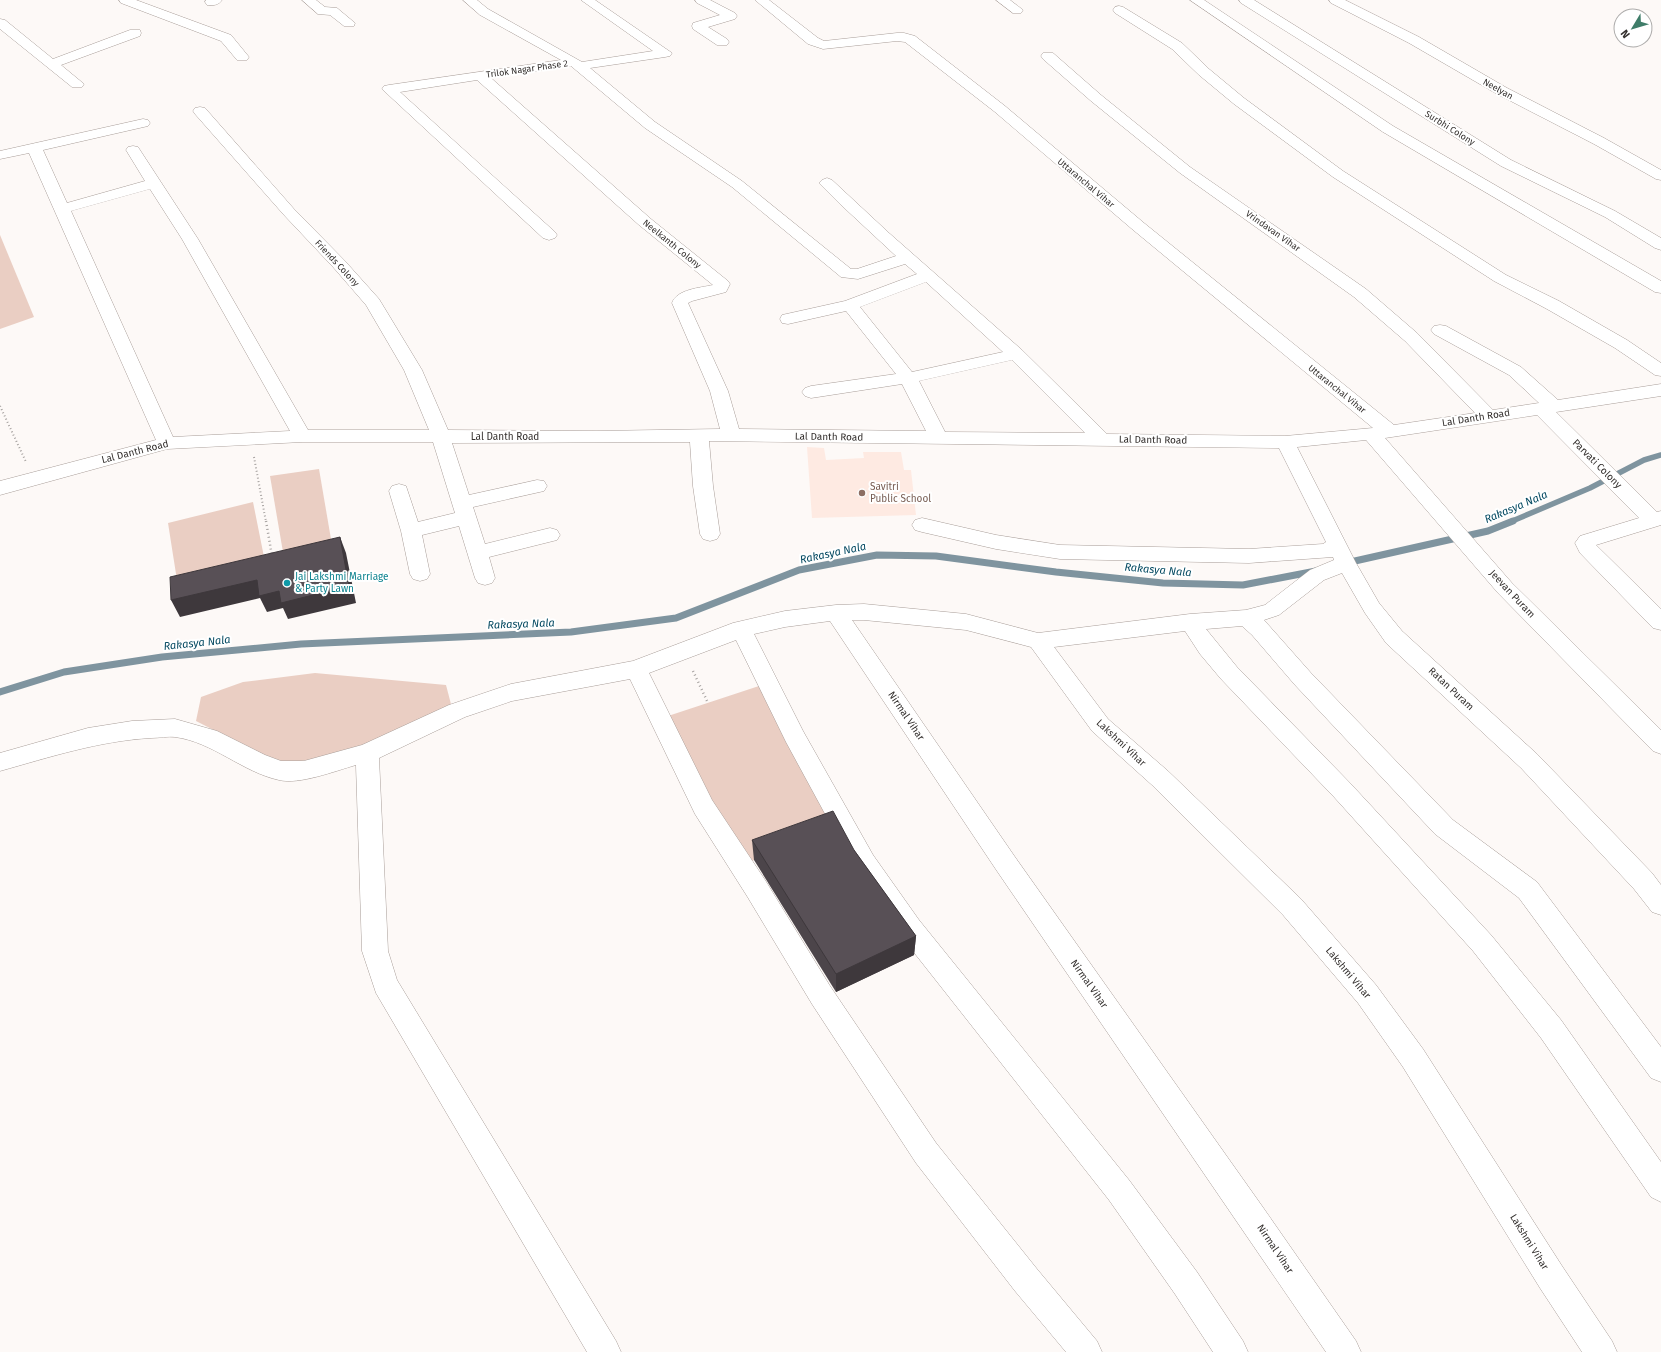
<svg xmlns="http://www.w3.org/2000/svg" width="1661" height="1352" font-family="'Fira Sans',sans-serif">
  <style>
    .built { fill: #feeae2 }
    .green { fill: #eacec3 }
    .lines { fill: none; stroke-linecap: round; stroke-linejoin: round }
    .stream-far1 { stroke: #7f949f; stroke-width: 5.5 }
    .stream { stroke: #7f949f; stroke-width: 7 }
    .minor-casing { stroke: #a99e99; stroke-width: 1 }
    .path-far1 { stroke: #a5a19f; stroke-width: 2; stroke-dasharray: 1 2.5; stroke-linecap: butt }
    .path { stroke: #a5a19f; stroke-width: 2.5; stroke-dasharray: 1 3; stroke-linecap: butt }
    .minor { fill: #fff; fill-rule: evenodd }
    .wall { fill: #4c454a }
    .shaded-wall { fill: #3e383c }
    .building { fill: #585056; stroke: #3e383c }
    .education-dot { fill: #8d6e63; stroke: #fff; stroke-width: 1.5 }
    .culture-dot { fill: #0f9aa8; stroke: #fff; stroke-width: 1.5 }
    .labels { text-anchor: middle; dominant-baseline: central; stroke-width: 4; stroke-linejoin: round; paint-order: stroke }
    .far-street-label { font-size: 9px; fill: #332f2d; stroke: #fff }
    .street-label { font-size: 10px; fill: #332f2d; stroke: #fff }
    .education-label { font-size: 10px; fill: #785e54; stroke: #fff; text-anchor: start }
    .culture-label { font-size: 10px; fill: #0d838f; stroke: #fff; text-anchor: start }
    .water-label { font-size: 11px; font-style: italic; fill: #044961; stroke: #fff }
  </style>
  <rect width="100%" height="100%" fill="#fdf9f7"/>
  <!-- built -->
  <path class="built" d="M807,447L824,448L826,460L864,458L863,452H901L904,470H911L916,515L812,518Z"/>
  <!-- green -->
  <g class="green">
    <path d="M0,235L34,317L0,329Z"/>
    <path d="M319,469L332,545L284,558L270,476Z"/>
    <path d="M253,502L267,572L179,593L168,523Z"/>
    <path d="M315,673L446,685L452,708L384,740L315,759L280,764L196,721L201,697L243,682Z"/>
    <path d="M759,686L836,830L749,862L704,793L668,716Z"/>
  </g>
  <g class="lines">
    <!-- stream-far1 -->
    <path class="stream-far1" d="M1510,522L1590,488L1644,460L1661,455"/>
    <!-- stream -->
    <g class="stream">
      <path d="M1346,563L1488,531L1513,521"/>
      <path d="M0,692L64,672L162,657L301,644L571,632L676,618L799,570L877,555L936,556L1056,572L1163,583L1243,585L1316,571"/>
    </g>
    <!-- minor casing -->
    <g class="minor-casing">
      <g id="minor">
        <path d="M119,0H136L231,35L249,57L247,60H237L221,41L121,3Z"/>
        <path d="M206,0H222C219,5 212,6 207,5L205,2Z"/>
        <path d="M302,0H316L325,7L337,8L355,23L354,26H344L330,15L318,14Z"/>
        <path d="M463,0H477L488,9L582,62L653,51L581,0H595L672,53L670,56L665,57L590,68L655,122L742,181L851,269H857L896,256L840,204L819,183L822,180L827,178L832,180L889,233L1022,350L1107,434L1285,436L1373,428L1132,229L995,112L905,42L897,41L823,49L808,44L755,0H769L818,38L824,41L897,33H904L915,36L1005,106L1144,223L1394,425L1475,413L1405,341L1354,297L1180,173L1091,101L1043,59L1041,56L1043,53H1053L1101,95L1190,167L1366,289L1417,333L1493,410L1539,403L1509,375L1434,334L1431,330L1434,326L1440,325L1446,326L1521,367L1558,400L1661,384V396L1556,412L1657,512L1661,511V525L1596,545L1661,609V630L1653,628L1580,553L1575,543L1580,536L1639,518L1537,415L1385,438L1512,583L1661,730V754L1653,751L1498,593L1366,440L1297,447L1356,563L1379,603L1402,631L1537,754L1652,873L1661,885V915L1652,912L1634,889L1521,768L1386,643L1365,613L1342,573L1324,580L1279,615L1264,620L1311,673L1453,820L1537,882L1661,1047V1082L1651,1078L1519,898L1435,834L1295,685L1252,635L1242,626L1206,629L1237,667L1350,783L1491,935L1561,1020L1661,1162V1202L1651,1197L1541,1038L1473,951L1334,797L1221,679L1200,654L1185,631L1054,647L1108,719L1168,771L1301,899L1376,985L1423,1049L1562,1266L1612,1341L1617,1352H1582L1540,1288L1403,1067L1358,1003L1283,915L1152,785L1092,731L1031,647L966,630L864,620H852L1015,857L1262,1206L1356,1341L1361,1352H1326L997,871L830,621L785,627L754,634L803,731L873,855L919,920L1129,1180L1197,1272L1243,1341L1248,1352H1213L1175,1294L1109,1200L901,936L855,869L786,742L736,640L649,673L712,800L765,880L830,986L936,1143L1037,1269L1097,1341L1102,1352H1066L1015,1291L916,1163L812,1004L747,896L695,814L630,679L512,701L465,717L379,758L388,951L397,980L616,1341L621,1352H587L376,993L362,951L356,765C335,771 299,785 279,780C242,772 213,742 175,737C168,736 159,738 151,738C99,741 50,757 0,771V753L88,728L132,721L175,719L217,731L265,755L281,761H304L362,745L449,705L511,684L633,661L733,623L785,611L836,605L864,604L966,614L1038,633L1190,614L1246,610L1265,605L1310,570L1334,560L1333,557L1249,563L1060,559L996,549L922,532L915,530L912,525L915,520L922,518L996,535L1060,545L1249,549L1323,544L1326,542L1279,448L709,441L713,486L720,534L717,539L710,541L703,539L700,534L693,486L690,442L452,443L469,495L537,480L544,481L547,486L544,491L473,507L485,544L550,528L557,530L560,535L557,540L489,557L495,578L492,583L485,585L478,583L475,578L459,526L422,535L430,574L427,579L420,581L413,579L410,574L401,531L389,491L392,486L399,484L406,486L418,522L455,513L433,442H302L167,449L0,495V481L156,440L29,153L0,159V151L143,119L148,120L150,123L148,126L43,150L67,203L145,181L126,150L128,147L133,146L138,147L198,239L308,430H429L404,370L366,305L333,267L284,215L195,114L193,111L195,108L200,107L205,108L294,209L345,261L379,299L422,370L448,430L597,431L720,429L710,391L672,303C677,289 700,288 713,285L639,225L477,80L400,92L555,232L557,235L555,238L549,240L543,238L382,89L384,86L389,85L561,60L480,15ZM571,66L645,128L732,187L841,277L858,279L905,264L917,274L845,301L782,315L780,319L782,323L788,324L846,311L896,374L811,386L805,388L802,392L805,396L811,398L902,384L926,431L739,429L728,391L688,303L692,301L726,292L730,284L728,281L651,219L491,78ZM150,189L182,239L290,431L173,437L71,211ZM926,282L1003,352L912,372L860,307ZM1012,360L1085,433L945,432L919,381Z"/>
        <path d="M695,0H710L735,13L737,16L735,19L708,27L727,39L729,42L727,45H717L693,29L692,26L693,23L720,15L697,3Z"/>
        <path d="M996,0H1010L1023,10L1021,13H1013Z"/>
        <path d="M1190,0H1204L1393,126L1661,281V293L1655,292L1383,132Z"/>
        <path d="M1239,0H1254L1511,160L1615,211L1661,238V250L1655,248L1605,217L1501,166L1241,3Z"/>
        <path d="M1329,0H1345L1419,37L1507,88L1604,138L1661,170V180L1656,179L1594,144L1497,94L1409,43L1331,3Z"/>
        <path d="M1119,6L1123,7L1182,43L1209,69L1244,98L1343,171L1506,275L1559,301L1627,340L1661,363V376L1655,375L1615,348L1547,309L1494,281L1333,177L1234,104L1199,75L1172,49L1115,13L1113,10L1115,7Z"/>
        <path d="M0,19L5,20L53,59L130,30H140L141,33L140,36L61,65L84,84L82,87H72L0,29Z"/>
      </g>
    </g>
    <!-- path-far1 -->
    <g class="path-far1">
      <path d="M0,406L26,462"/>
      <path d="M254,457L266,522"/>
    </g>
    <!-- path -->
    <g class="path">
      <path d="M266,521L272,556"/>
      <path d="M693,671L708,703"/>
    </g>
    <!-- minor -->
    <use href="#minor" class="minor"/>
  </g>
  <!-- wall -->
  <path class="wall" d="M752,840L854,850L916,936L914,955L836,992L754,860Z"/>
  <!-- shaded-wall -->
  <g class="shaded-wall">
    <path d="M340,537L346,553L356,603L288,619L283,608L267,612L260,598L180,617L171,600Z"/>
    <path d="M916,936L914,955L836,992V974Z"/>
  </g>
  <!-- building -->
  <g class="building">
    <path d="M340,537L349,586L281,603L279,591L259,596L257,580L171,600L170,577Z"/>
    <path d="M833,811L854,850L916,936L836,974L752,840Z"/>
  </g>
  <!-- markers -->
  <circle class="education-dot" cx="862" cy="493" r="4"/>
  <circle class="culture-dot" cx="287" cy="583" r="4"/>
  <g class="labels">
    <!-- far-street labels -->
    <g class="far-street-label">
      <text transform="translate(527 69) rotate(-8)">Trilok Nagar Phase 2</text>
      <text transform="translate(1498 89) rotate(29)">Neelyan</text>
      <text transform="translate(1450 128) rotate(32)">Surbhi Colony</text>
      <text transform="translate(1086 183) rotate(40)">Uttaranchal Vihar</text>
      <text transform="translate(1273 231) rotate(35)">Vrindavan Vihar</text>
      <text transform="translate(672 244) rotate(39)">Neelkanth Colony</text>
      <text transform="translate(337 263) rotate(47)">Friends Colony</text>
      <text transform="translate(1337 389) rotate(39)">Uttaranchal Vihar</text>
    </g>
    <!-- street labels -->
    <g class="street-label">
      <text transform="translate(1476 418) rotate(-9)">Lal Danth Road</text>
      <text x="505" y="437">Lal Danth Road</text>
      <text transform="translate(829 437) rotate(1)">Lal Danth Road</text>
      <text transform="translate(1153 440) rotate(1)">Lal Danth Road</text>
      <text transform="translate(135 452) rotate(-14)">Lal Danth Road</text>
      <text transform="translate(1597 464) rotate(45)">Parvati Colony</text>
      <text transform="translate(1512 594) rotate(47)">Jeevan Puram</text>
      <text transform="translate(1451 689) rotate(43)">Ratan Puram</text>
      <text transform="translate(906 716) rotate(56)">Nirmal Vihar</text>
      <text transform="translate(1121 743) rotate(43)">Lakshmi Vihar</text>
      <text transform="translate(1348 973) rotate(50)">Lakshmi Vihar</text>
      <text transform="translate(1089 984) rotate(55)">Nirmal Vihar</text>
      <text transform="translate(1529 1242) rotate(58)">Lakshmi Vihar</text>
      <text transform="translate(1275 1249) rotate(56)">Nirmal Vihar</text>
    </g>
    <!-- education labels -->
    <g class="education-label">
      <text x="870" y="487">Savitri<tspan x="870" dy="12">Public School</tspan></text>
    </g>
    <!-- culture labels -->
    <g class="culture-label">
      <text x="295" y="577">Jai Lakshmi Marriage<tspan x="295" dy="12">&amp; Party Lawn</tspan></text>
    </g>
    <!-- water labels -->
    <g class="water-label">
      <text transform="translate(1516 507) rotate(-23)">Rakasya Nala</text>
      <text transform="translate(833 553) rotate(-12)">Rakasya Nala</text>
      <text transform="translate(1158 570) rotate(5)">Rakasya Nala</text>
      <text transform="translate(521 624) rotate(-2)">Rakasya Nala</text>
      <text transform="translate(197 643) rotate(-6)">Rakasya Nala</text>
    </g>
  </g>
  <!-- north arrow -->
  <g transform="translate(1633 28) rotate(232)"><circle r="19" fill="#ffffff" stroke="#adacab"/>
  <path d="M0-3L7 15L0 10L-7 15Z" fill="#3f7d69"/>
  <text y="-6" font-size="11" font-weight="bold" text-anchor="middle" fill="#332f2d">N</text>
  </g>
</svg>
